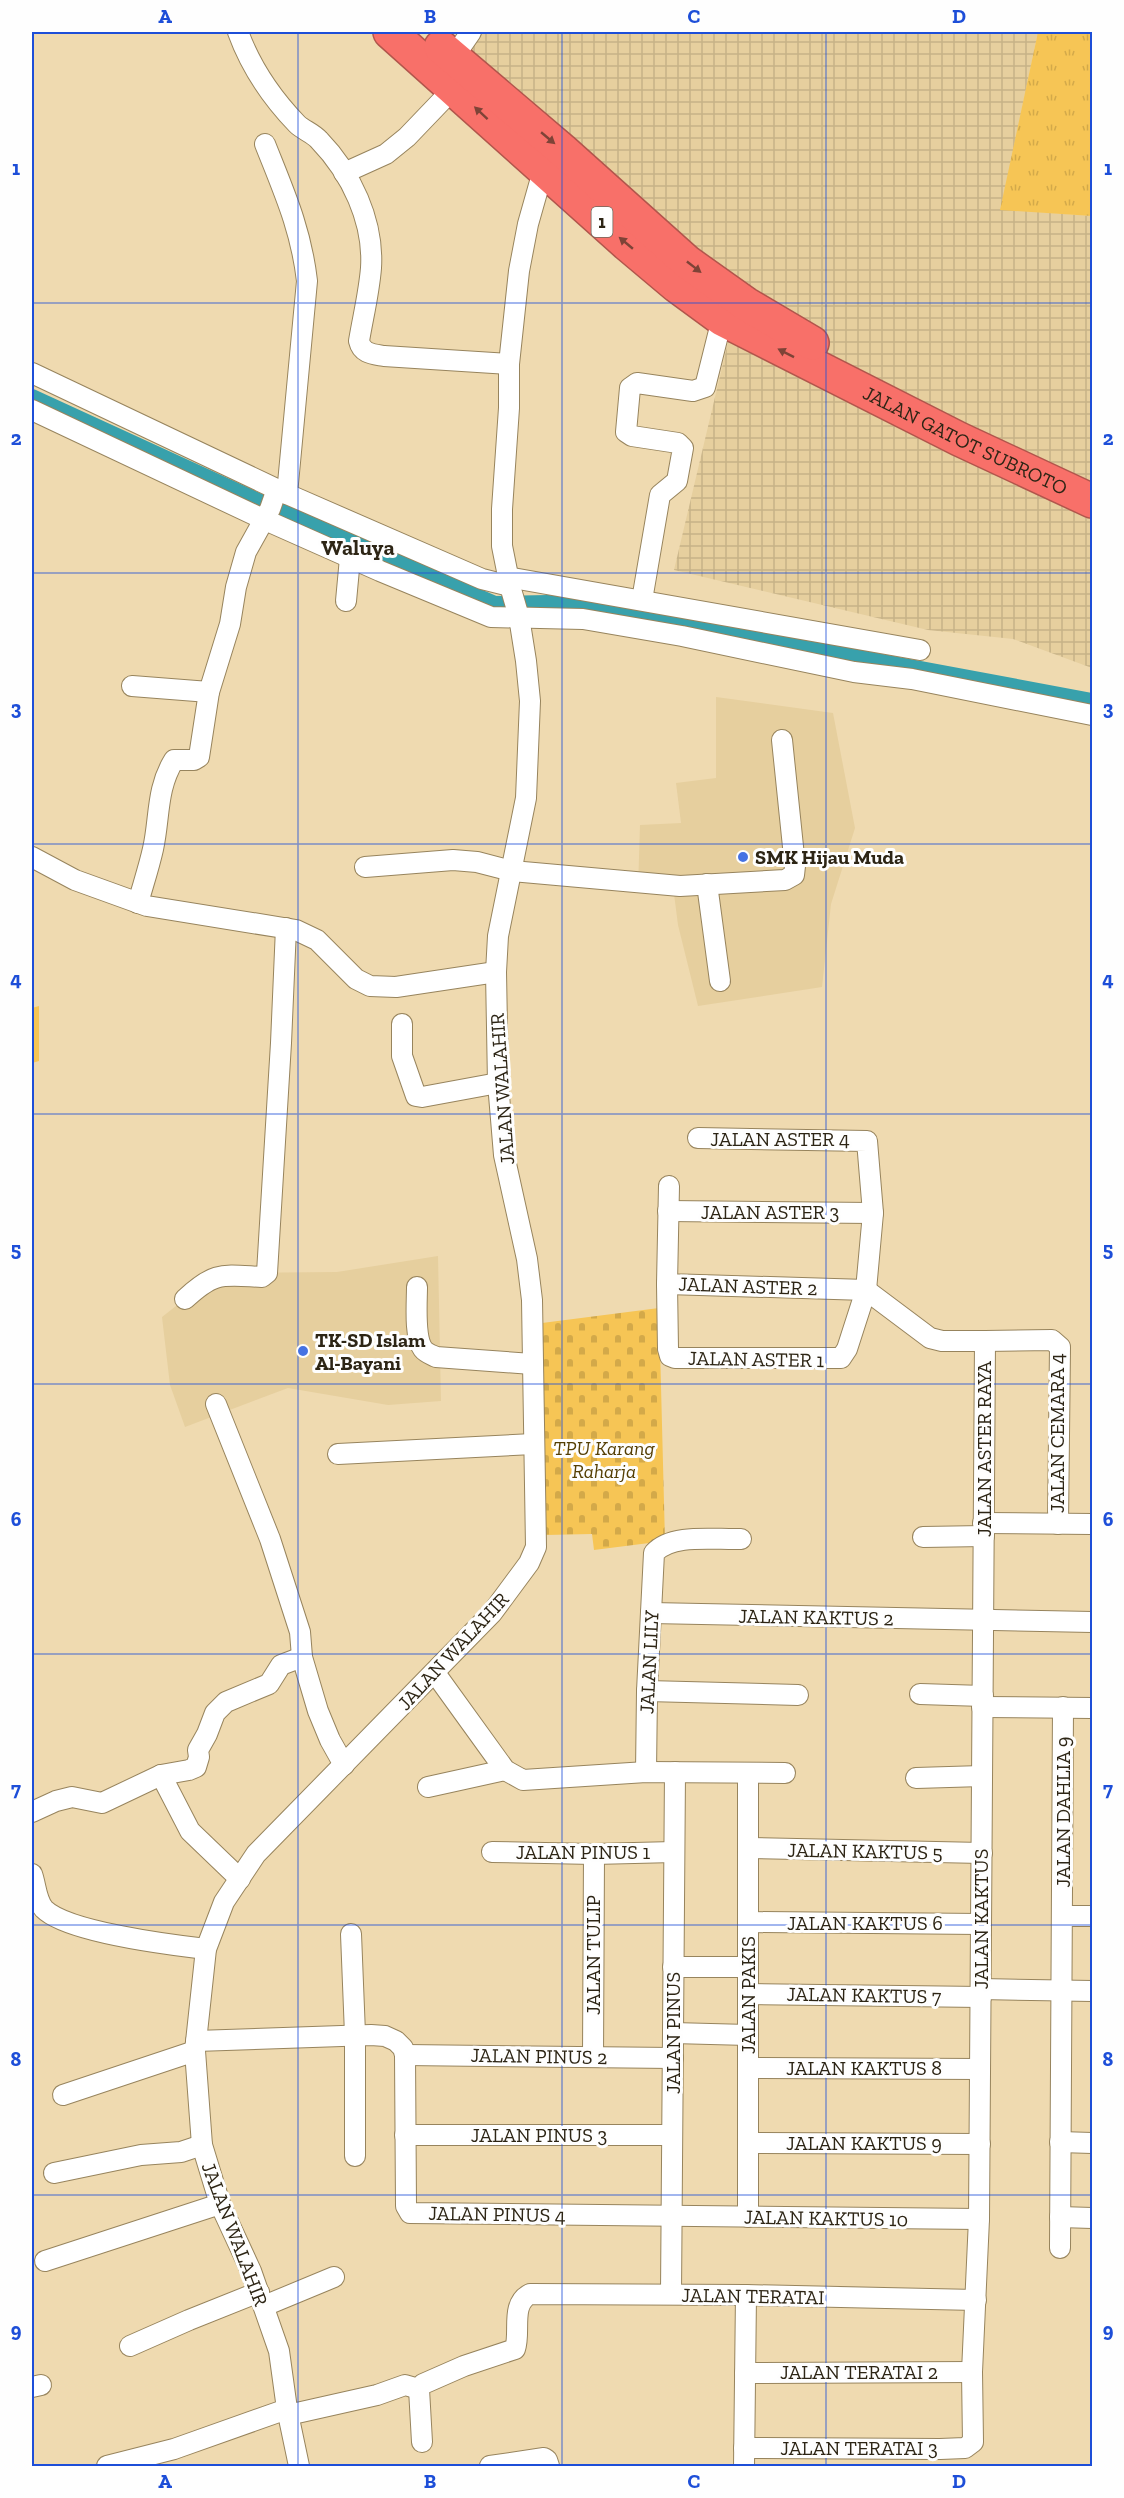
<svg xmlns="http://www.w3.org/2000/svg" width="1124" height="2498" font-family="'Zilla Slab',serif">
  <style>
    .built { fill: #e6cf9e }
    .industrial { fill: url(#industrial-grid) }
    .grass { fill: url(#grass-tufts) }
    .cemetery { fill: url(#cemetery-stones) }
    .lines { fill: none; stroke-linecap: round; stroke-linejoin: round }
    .canal { stroke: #38a1ac; stroke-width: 16 }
    .street-casing { stroke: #97845d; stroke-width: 22 }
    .highway-casing { stroke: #b1564c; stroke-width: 36 }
    .street { stroke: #fff; stroke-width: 20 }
    .highway { stroke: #f87069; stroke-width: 33 }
    .oneway { fill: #7e4337 }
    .grid { fill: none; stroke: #1d4ed8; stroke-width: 1.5; stroke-opacity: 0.55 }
    .poi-dot { fill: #4572e3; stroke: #fefefe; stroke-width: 2 }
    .labels { text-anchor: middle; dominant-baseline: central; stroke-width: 6; stroke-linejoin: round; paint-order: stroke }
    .shield { fill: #fefefe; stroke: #6c665b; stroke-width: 1.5 }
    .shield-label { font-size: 18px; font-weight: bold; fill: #2d2515 }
    .street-label { font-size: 20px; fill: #2d2515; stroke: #fefefe }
    .poi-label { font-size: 20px; font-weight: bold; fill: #2d2515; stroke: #fefefe; text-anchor: start }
    .park-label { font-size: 20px; font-style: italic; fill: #553f04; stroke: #fefefe }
    .quarter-label { font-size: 22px; font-weight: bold; fill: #2d2515; stroke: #fefefe }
    .neatline { fill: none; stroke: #1d4ed8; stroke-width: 2 }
    .grid-label { font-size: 20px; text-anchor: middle; font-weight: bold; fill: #1d4ed8 }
  </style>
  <defs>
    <pattern id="industrial-grid" width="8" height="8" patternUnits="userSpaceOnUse" patternTransform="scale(1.5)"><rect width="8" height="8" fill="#e6cf9e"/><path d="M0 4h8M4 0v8" fill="none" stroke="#c6b287"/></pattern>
    <pattern id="grass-tufts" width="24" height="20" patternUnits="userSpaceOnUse" patternTransform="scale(1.5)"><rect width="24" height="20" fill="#f6c555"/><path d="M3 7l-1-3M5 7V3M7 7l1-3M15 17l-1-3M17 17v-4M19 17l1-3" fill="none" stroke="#d3a949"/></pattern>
    <pattern id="cemetery-stones" width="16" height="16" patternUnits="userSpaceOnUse" patternTransform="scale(1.5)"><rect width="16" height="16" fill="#f6c555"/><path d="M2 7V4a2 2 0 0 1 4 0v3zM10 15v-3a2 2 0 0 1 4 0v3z" fill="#d3a949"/></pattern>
  </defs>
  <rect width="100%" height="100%" fill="#efdab0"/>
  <!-- built -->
  <g class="built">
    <path d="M716,697L833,713L855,828L831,904L822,987L698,1006L678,925L673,886L638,890L640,825L681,823L676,783L716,778Z"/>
    <path d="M438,1256L441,1401L388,1405L288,1388L185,1427L170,1385L162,1317L218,1273L337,1272Z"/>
  </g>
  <!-- industrial -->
  <path class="industrial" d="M479,32H1038L1001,209L1092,216V668L1013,639L928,630L674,570L738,300L461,65Z"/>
  <!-- grass -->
  <path class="grass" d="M1038,32H1092V216L1000,210Z"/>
  <!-- cemetery -->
  <g class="cemetery">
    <path d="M39,1006V1061L32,1063V1008Z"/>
    <path d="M659,1308L665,1541L594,1550L592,1534L546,1535L542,1323Z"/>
  </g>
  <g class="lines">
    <!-- canal -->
    <path class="canal" d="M32,397L254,499L495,604L548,603L618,613L1092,701"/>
    <!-- street casing -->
    <g class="street-casing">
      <g id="street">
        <path d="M238,32C250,65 272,98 297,124C303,130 313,133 319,140C351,173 374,221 371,268C369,293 363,317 359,341C362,354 373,354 384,356L509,364"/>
        <path d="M453,58L471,32"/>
        <path d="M265,144C284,192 301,229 307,281L287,494"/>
        <path d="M344,173L386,154L407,137L454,88"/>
        <path d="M32,373L287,494L482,579L510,586"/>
        <path d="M32,410L263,519L380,571L491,617L583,619L682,636L854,672L912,679L1092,715"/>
        <path d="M507,577L920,650"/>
        <path d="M642,600L660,495L677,481L683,448L678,443L632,436L626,432L630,388L637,383L693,391L705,387L722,319"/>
        <path d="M346,601L350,558"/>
        <path d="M132,686L209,692L230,624L236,587L246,552L270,509L277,489"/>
        <path d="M32,857L75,880L147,906L296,930L317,940L356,979L370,986L396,987L496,972"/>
        <path d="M365,867L453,860L477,862L512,871L680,886L785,880L794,875L795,866L782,740"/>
        <path d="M707,884L720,981"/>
        <path d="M138,903C143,885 149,867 153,849C160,818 156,789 174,760H194L199,757L209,692"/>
        <path d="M402,1024V1056L416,1096L422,1097L498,1083"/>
        <path d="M669,1186L667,1284L866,1290"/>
        <path d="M668,1211L873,1213"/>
        <path d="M667,1284L668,1349L670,1356L675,1358H841L847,1349L866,1290L873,1213L867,1141L698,1138"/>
        <path d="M417,1287C417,1302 414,1337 423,1349C426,1353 432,1355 436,1357L532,1364"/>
        <path d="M185,1299C215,1271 222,1275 262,1277L267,1273L281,1043L286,928"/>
        <path d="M985,1341L1052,1340L1060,1347L1058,1524"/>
        <path d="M216,1404L270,1539L300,1632L302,1657L318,1711L330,1740L344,1765"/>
        <path d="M338,1454L533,1444"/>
        <path d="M983,1523L1092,1524"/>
        <path d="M923,1537L984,1536"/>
        <path d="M651,1613L1092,1622"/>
        <path d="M435,1673L505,1770L523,1780L646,1772L785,1773"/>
        <path d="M647,1691L798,1695"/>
        <path d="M920,1694L983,1696"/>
        <path d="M982,1707L1092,1708"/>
        <path d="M646,1772L647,1691L654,1553C672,1533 714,1540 741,1539"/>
        <path d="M748,1773V2217"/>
        <path d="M161,1775L190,1831L240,1879"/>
        <path d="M916,1778L982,1776"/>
        <path d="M428,1787L505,1770"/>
        <path d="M32,1812L56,1801L72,1797L102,1803L161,1775L189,1770L196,1767L199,1757L198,1750L207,1734L215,1713L226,1702L269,1684L281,1665L302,1657"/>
        <path d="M748,1848L982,1853"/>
        <path d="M492,1852L594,1854L674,1852"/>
        <path d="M32,1874C36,1885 36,1900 44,1909C67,1932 171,1945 206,1949"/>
        <path d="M1062,1916H1092"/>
        <path d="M748,1922L981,1924"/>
        <path d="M351,1934L355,2034V2156"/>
        <path d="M673,1967H748"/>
        <path d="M981,1989L1092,1991"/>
        <path d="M748,1994L981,1997"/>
        <path d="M673,2033L748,2035"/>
        <path d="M196,2041L371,2035L385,2036L396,2041L403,2048L405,2055L406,2206L410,2213L979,2219"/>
        <path d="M405,2055L673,2058"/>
        <path d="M593,2057L594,1854"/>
        <path d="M748,2068L980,2069"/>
        <path d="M63,2095L195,2051"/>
        <path d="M405,2135H672"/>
        <path d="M1060,2142L1092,2143"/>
        <path d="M748,2143L980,2144"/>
        <path d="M54,2173L141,2155L181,2152L202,2145"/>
        <path d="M1060,2217L1092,2218"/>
        <path d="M1060,2248L1063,1707"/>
        <path d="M45,2261L220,2204"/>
        <path d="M671,2294L675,1772"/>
        <path d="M264,2306L334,2277"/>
        <path d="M130,2346L189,2320L259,2292"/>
        <path d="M745,2373L972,2372"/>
        <path d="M32,2387L41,2385"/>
        <path d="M288,2415L377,2395L405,2385L419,2389"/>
        <path d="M422,2442L419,2389L423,2384L464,2366L515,2349C521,2332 510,2304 530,2294L746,2295L976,2300"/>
        <path d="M744,2448L940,2449L965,2448L973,2442L972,2372L979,2219L985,1341H942L930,1338L866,1290"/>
        <path d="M107,2466L174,2449L287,2409"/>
        <path d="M299,2466L287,2409L279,2351L251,2271L220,2204L202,2145L195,2051L206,1949L224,1902L256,1854L492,1613L529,1563L536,1547L532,1300L527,1259L504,1155L498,1083L496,972L498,936L526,798L530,701L526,661L519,617L510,586L502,546V509L509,408V364L519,271L528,224L543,171"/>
        <path d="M490,2466L544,2458L547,2460L549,2466"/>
        <path d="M744,2466L746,2295"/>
      </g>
    </g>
    <!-- highway casing -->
    <g class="highway-casing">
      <g id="highway">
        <path id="s1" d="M390,32L627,244L677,286L722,319L959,439L1092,501"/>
        <path d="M441,47L562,150L687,262L746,304L812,343"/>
      </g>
    </g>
    <!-- street -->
    <use href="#street" class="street"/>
    <!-- highway -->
    <use href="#highway" class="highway"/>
  </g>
  <!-- one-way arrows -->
  <defs><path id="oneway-solid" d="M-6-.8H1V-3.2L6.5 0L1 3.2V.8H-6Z" transform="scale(1.5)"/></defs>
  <g class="oneway">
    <use href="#oneway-solid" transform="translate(481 113) rotate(-137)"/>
    <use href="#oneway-solid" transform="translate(548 138) rotate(40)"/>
    <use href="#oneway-solid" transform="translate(626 243) rotate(-140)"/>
    <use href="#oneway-solid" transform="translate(694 267) rotate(38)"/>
    <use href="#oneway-solid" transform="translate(786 353) rotate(-153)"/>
  </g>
  <!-- grid -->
  <path class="grid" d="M298,32V2466M562,32V2466M826,32V2466M32,303H1092M32,573H1092M32,844H1092M32,1114H1092M32,1384H1092M32,1654H1092M32,1925H1092M32,2195H1092"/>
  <!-- markers -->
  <g class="poi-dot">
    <circle cx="743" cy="857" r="6"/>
    <circle cx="303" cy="1351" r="6"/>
  </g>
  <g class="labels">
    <!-- shield labels -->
    <rect class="shield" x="591.5" y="207" width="21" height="30" rx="4.5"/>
    <g class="shield-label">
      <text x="602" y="222">1</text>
    </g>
    <!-- street labels -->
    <g class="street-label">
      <text stroke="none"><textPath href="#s1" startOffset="711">JALAN GATOT SUBROTO</textPath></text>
      <text transform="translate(502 1089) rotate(-94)">JALAN WALAHIR</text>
      <text x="780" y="1139">JALAN ASTER 4</text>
      <text x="770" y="1212">JALAN ASTER 3</text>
      <text transform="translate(748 1286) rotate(2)">JALAN ASTER 2</text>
      <text transform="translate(756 1359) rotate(1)">JALAN ASTER 1</text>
      <text transform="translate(1057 1433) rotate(-90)">JALAN CEMARA 4</text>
      <text transform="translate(984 1449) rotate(-90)">JALAN ASTER RAYA</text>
      <text transform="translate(816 1617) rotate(1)">JALAN KAKTUS 2</text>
      <text transform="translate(453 1651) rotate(-47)">JALAN WALAHIR</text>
      <text transform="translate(649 1662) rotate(-87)">JALAN LILY</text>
      <text transform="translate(1063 1812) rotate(-90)">JALAN DAHLIA 9</text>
      <text transform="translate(865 1851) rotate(1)">JALAN KAKTUS 5</text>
      <text x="583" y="1852">JALAN PINUS 1</text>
      <text transform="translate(981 1919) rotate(-90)">JALAN KAKTUS</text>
      <text x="865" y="1923">JALAN KAKTUS 6</text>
      <text transform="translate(593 1955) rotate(-90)">JALAN TULIP</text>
      <text transform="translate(748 1995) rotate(-90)">JALAN PAKIS</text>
      <text transform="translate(864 1995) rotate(1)">JALAN KAKTUS 7</text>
      <text transform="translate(673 2033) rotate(-90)">JALAN PINUS</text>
      <text transform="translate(539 2056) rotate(1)">JALAN PINUS 2</text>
      <text x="864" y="2068">JALAN KAKTUS 8</text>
      <text x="539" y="2135">JALAN PINUS 3</text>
      <text x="864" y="2143">JALAN KAKTUS 9</text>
      <text transform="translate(497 2214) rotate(1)">JALAN PINUS 4</text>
      <text transform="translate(826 2218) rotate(1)">JALAN KAKTUS 10</text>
      <text transform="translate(235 2234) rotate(69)">JALAN WALAHIR</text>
      <text transform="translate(753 2296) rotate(1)">JALAN TERATAI</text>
      <text x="859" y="2372">JALAN TERATAI 2</text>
      <text x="859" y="2448">JALAN TERATAI 3</text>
    </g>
    <!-- poi labels -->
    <g class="poi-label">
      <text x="755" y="857">SMK Hijau Muda</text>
      <text x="315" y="1340">TK-SD Islam<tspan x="315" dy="23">Al-Bayani</tspan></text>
    </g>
    <!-- park labels -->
    <g class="park-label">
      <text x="604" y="1448">TPU Karang<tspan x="604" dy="23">Raharja</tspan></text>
    </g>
    <!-- quarter labels -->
    <g class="quarter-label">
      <text x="358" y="547">Waluya</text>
    </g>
  </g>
  <!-- border -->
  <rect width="1124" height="2498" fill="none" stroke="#fefefe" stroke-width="66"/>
  <rect x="33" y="33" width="1058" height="2432" class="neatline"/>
  <g class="grid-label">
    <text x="165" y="23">A</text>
    <text x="430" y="23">B</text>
    <text x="694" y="23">C</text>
    <text x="959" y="23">D</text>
    <text x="16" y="175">1</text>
    <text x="1108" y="175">1</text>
    <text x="16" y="445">2</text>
    <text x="1108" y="445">2</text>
    <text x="16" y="715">3</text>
    <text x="1108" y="715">3</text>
    <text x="16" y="986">4</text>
    <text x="1108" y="986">4</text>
    <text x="16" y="1256">5</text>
    <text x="1108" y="1256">5</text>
    <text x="16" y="1526">6</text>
    <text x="1108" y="1526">6</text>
    <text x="16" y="1796">7</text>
    <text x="1108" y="1796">7</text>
    <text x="16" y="2066">8</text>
    <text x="1108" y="2066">8</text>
    <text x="16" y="2337">9</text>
    <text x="1108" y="2337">9</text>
    <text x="165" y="2488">A</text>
    <text x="430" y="2488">B</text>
    <text x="694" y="2488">C</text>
    <text x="959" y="2488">D</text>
  </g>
</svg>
